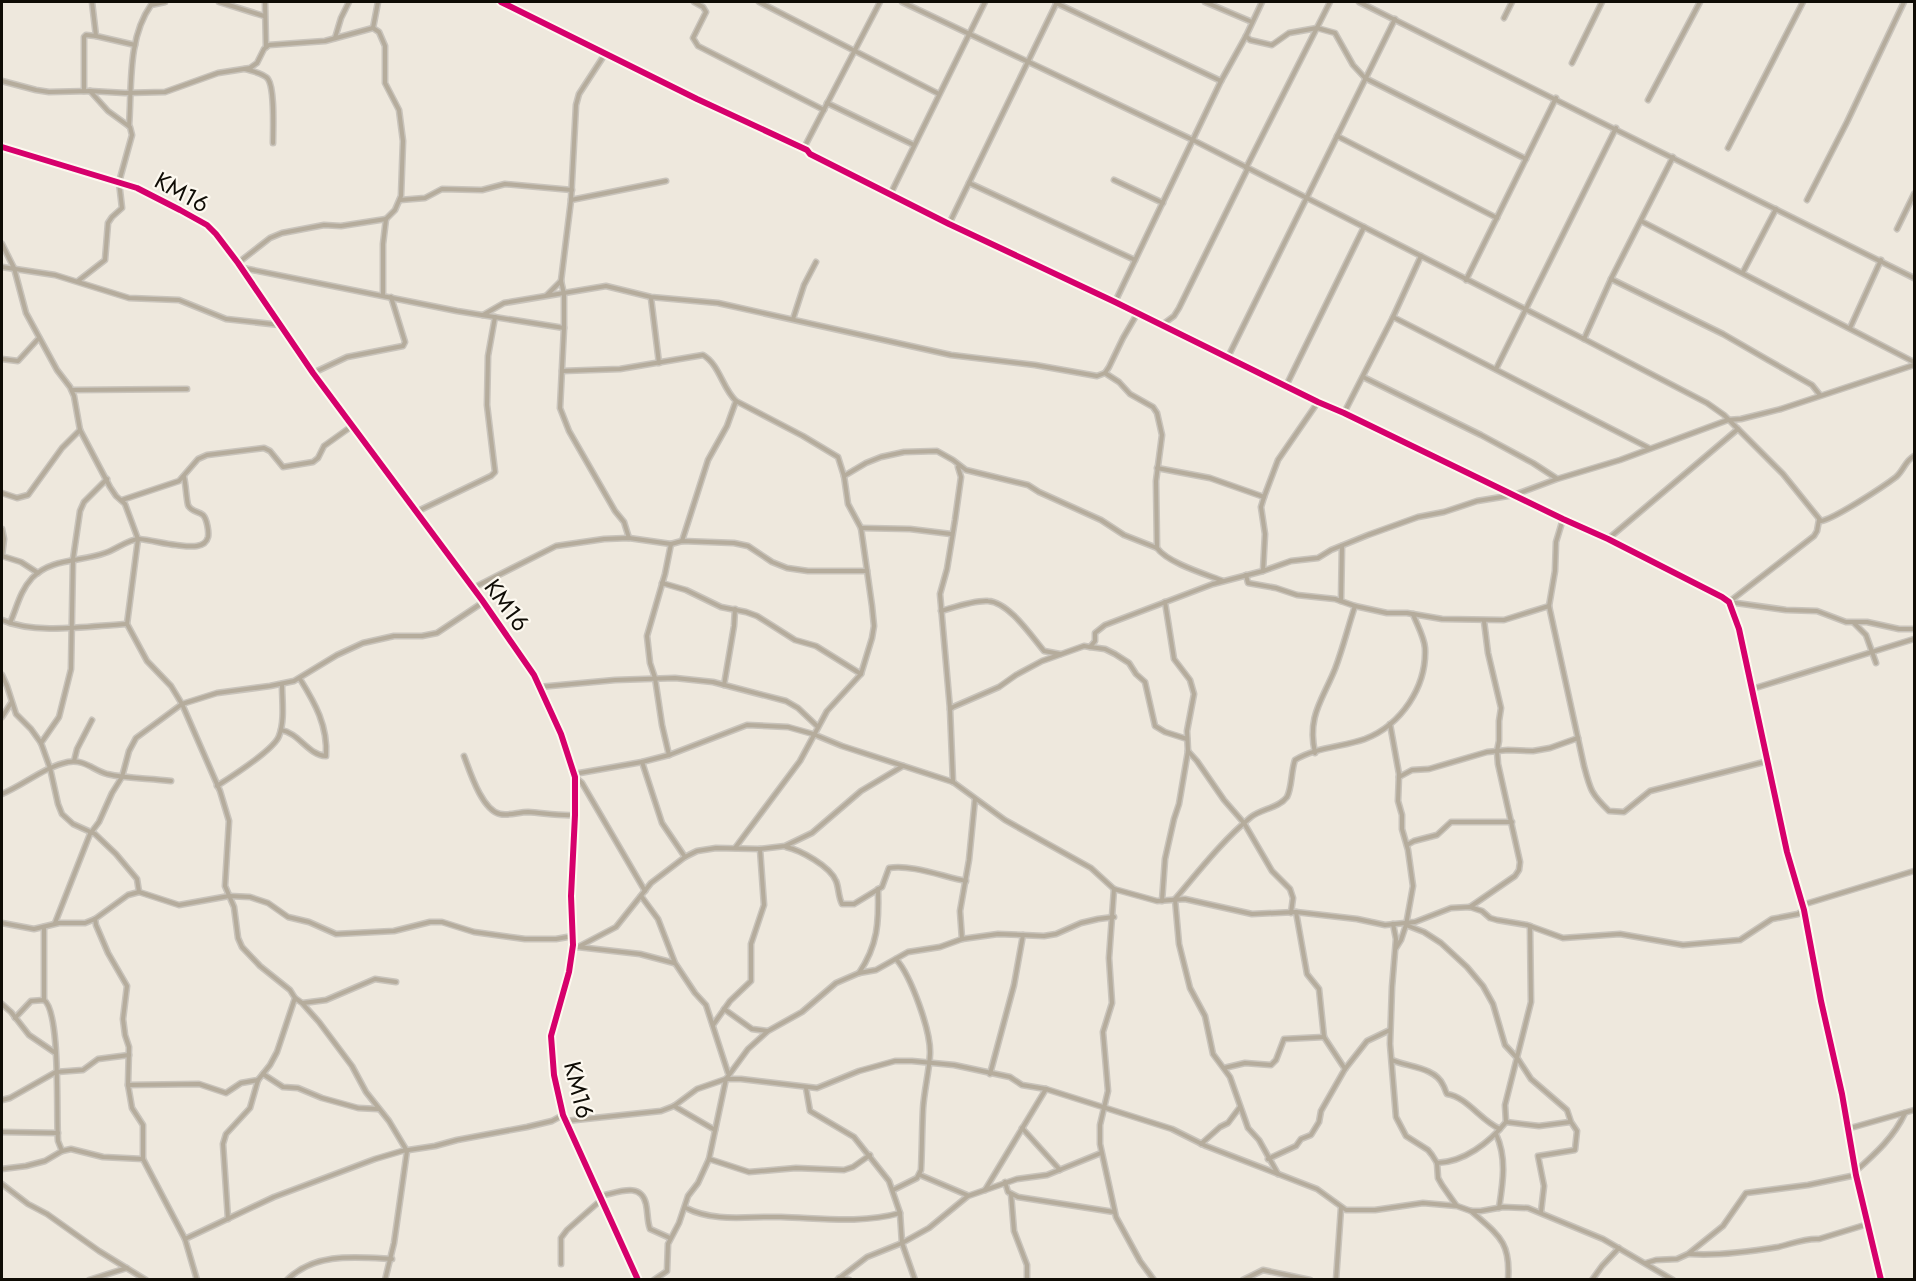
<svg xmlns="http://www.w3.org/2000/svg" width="1916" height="1281" font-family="Jost,sans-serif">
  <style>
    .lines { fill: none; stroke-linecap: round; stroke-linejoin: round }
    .minor-casing { stroke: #c9c4bc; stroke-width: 7 }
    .tertiary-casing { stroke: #c9c4bc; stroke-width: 8 }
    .minor { stroke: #b5ac9c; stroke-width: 4 }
    .tertiary { stroke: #b5ac9c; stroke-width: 5 }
    .cycleway-casing { stroke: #fdf9f0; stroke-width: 10 }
    .cycleway { stroke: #d6006c; stroke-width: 6 }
    .labels { text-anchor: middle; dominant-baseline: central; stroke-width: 4.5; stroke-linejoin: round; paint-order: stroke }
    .street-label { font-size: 24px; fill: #0f0c05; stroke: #fdf9f0 }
  </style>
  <rect width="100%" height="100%" fill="#eee8dd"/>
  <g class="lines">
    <!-- minor casing -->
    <g class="minor-casing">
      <g id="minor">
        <path d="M92,2L96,36L135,45"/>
        <path d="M219,2L264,16"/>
        <path d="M265,2L266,47"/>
        <path d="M501,2L697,99L807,150L810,154L949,224L1115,302L1318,402L1344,413L1563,519L1608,539L1722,597L1729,602L1739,629L1787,852L1804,910L1821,1001L1842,1094L1856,1175L1881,1280"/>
        <path d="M694,2L703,7L706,12L693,38L698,46L824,110"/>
        <path d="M759,2L939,94"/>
        <path d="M902,2L1193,140L1584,339L1707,403L1724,415L1783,474L1821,521C1834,519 1883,487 1896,477C1904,470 1905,461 1914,456"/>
        <path d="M1205,2L1252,22"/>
        <path d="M1359,2L1914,278"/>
        <path d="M1056,3L1221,81"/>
        <path d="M1504,18L1512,2"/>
        <path d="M373,28L378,2"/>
        <path d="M1246,36L1250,40L1272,45L1289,33L1317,28L1335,33L1353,65L1365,78L1526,159"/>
        <path d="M335,38L341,18L349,2"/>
        <path d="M605,54L579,94L576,105L571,200L561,281L564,294V328L560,408L569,431L615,511L624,522L629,538"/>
        <path d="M1572,63L1602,2"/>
        <path d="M245,69C251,71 264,73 268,79C275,89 273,129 273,143"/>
        <path d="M2,81L36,90L49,92L90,91L125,93L165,92L218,73L250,68L257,63L264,49L269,45L325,41L373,28L379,32L385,46V83L399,110L403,141L401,196L395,210L386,219L341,226L324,225L282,233L270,238L238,263"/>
        <path d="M84,91V37L86,35L96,36"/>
        <path d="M1648,100L1700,2"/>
        <path d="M827,103L914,145"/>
        <path d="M129,126C132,87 127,39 151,5L165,2"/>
        <path d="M1337,136L1497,218"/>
        <path d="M1728,148L1803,2"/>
        <path d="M806,149V144L880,2"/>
        <path d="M1246,168L1330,2"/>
        <path d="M1114,180L1163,203"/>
        <path d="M969,183L1135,260"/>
        <path d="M890,195L985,2"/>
        <path d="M400,200L425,198L442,189L482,190L505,184L572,190"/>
        <path d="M571,200L666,181"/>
        <path d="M1807,200L1847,122L1904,2"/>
        <path d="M1641,221L1914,362"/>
        <path d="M949,224L1057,2"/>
        <path d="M1897,229L1914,194"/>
        <path d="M2,244L14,268L26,313L57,370L70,387L74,396L80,430L110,487L116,496L125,504L138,539L127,624L147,661L171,686L182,704L220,791L229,821L225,886L234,907L238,938L242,947L260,966L290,990L295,998L277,1052L270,1065L258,1080L250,1108L226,1134L223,1144L228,1219"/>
        <path d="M2,267L55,275L129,298L179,300L226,319L280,325"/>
        <path d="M243,268L457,311L564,328"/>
        <path d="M1743,272L1776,209"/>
        <path d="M1611,279L1723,334L1768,360L1812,385L1820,395"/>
        <path d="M1466,280L1556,98"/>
        <path d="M78,281L105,260L108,223L112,217L122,208L119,182L132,135L130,127L108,111L90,91"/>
        <path d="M383,295V244L386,219"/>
        <path d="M547,295L561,281"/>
        <path d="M651,298L659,363"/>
        <path d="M1115,302L1221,81L1246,36L1262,2"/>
        <path d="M483,315L504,303L606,286L651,297L718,303L951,355L1035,365L1097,376L1105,373L1109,367L1123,338L1137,314"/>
        <path d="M1393,317L1649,448"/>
        <path d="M793,319L804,285L816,262"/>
        <path d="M1162,325L1174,316L1179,308L1248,168"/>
        <path d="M1850,328L1881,260"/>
        <path d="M1584,339L1611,279L1673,157"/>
        <path d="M1228,357L1395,19"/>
        <path d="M2,359L18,361L39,338"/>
        <path d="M1496,369L1616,128"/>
        <path d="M562,371L620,369L703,355C720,365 722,388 736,401L803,436L838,457L844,476L848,504L861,528L872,606L874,626L872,638L861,674L827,711L800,761L735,848"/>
        <path d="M313,373L347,357L403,346L405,342L391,297"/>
        <path d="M1105,373L1119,382L1130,394L1153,407L1157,413L1162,435L1156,481L1157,548C1168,563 1205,574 1223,581"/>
        <path d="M1363,377L1481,435L1533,463L1556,478"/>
        <path d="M1286,386L1364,227"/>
        <path d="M72,390L187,389"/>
        <path d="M1344,413L1393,317L1421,256"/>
        <path d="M1157,468L1210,478L1264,497"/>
        <path d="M844,476L866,463L881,457L904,452L937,451L953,460L966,470L1028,485L1039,492L1101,520L1124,535L1157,548"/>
        <path d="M2,493L17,498L28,495L62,448L80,430"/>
        <path d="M122,500L179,481L198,459L207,455L264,448L270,451L283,467L313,462L318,458L324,446L352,426"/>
        <path d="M416,512L491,476L495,472L487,405L488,356L495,317"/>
        <path d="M1563,519L1556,542L1555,571L1549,606L1584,766C1590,789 1591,794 1609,811L1624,812L1650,791L1768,761"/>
        <path d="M861,528L910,529L951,534"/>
        <path d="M2,529L4,539L2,556"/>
        <path d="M1608,539L1738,429"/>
        <path d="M682,541L708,460L727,426L736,401"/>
        <path d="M2,556L21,562L38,573"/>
        <path d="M1263,571L1291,561L1318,558L1331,550L1368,535L1418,517L1444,512L1477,501L1514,495L1557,479L1620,460L1728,420L1741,419L1781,409L1914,365"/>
        <path d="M1246,575L1248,583L1276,588L1297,595L1335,599L1355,606L1387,613H1407L1442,619L1504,620L1549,606"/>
        <path d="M662,583L686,590L721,607L746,612L757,616L795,640L816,646L861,674"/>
        <path d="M473,588L556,546L604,539L629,538L671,544L682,541L734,543L748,546L772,562L787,568L808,571H867"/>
        <path d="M1341,601L1342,546"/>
        <path d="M1729,602L1786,610L1817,611L1846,622H1867L1899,629H1914"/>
        <path d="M1729,602L1814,536L1817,531L1819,520"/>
        <path d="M941,611C955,607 974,600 988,601C1009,602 1032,637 1044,651L1060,654"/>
        <path d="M2,620C36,635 89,626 127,624"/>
        <path d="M10,623C17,607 20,591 32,578C51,558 81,562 105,553C115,550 129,539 139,539C151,540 164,544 176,545C186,546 205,550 208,537C209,532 207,519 203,515C198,511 191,512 188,505C186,496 186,486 184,477"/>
        <path d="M1854,623L1866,635L1876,663"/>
        <path d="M1090,647L1105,649L1115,654L1129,663L1136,674L1145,682L1155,726L1165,732L1187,739"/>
        <path d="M2,675L7,686L16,714L31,729L41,743L50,768L58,804L62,814L73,824L95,834L116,854L137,879L139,892"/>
        <path d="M724,685L734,626L735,609"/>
        <path d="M539,687L615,680L675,678L713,682L786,701L798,708L817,726"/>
        <path d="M1752,689L1914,639"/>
        <path d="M950,709L940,594L947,569L955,520L961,477L958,467"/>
        <path d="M2,717L11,703"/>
        <path d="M1390,724L1399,774L1398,801L1402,815V829L1408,850L1413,886L1406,925L1401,940L1396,948"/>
        <path d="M281,730C299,733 308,755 326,756C328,726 315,703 300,679"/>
        <path d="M41,743L59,717L71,669L73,559L80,511L84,502L107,479"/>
        <path d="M1188,751L1197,761L1224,800L1244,823L1272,871L1290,889L1293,898L1291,913"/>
        <path d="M1315,753C1307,716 1322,701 1335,669C1343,648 1348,627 1355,606"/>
        <path d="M669,755L662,725L655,678L650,663L647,636L665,574L671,544"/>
        <path d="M464,756C470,772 482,810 500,814C509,816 519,812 528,812C544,813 559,816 575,815"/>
        <path d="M74,761L77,749L92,720"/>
        <path d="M642,762L662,823L685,857"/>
        <path d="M574,774L642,762L669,755L747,725L788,727L813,734L842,746L953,782L1005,820L1091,868L1114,889L1157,901L1185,899L1252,914L1296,912L1357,919L1385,925L1415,922L1451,908L1470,907L1482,911L1490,918L1497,920L1527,925L1563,938L1620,934L1683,945L1740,940L1772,919L1798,914L1804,910"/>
        <path d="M575,777L582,783L645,891"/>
        <path d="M1399,777L1412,770L1429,769L1487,752L1508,750L1533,751L1550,748L1578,738"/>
        <path d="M953,782L950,709L953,707L999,687L1016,675L1042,661L1084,646L1090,647L1095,641V633L1105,625L1213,584L1263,571L1265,534L1261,507L1264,497L1278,460L1318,402"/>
        <path d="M217,786C231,777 274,750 279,736C285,720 282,701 282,684"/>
        <path d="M2,794C24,785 44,767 68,762C84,759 93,770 107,774C129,779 150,778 171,781"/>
        <path d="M1407,845L1414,841L1437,835L1451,822H1512"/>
        <path d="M786,847C800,850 830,866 836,881C839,888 838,896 842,904H854L882,887L889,868C911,864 944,877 966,881"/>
        <path d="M1114,889L1109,958L1112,1003L1103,1032L1108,1091L1100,1125V1144L1116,1217L1140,1261L1154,1280"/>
        <path d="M641,896L658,919L675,963L695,993L706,1005L728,1073"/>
        <path d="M1162,901L1165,859L1174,819L1179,804L1188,751L1187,731L1194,694L1190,680L1174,659L1165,602"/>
        <path d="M1802,905L1914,871"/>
        <path d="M1470,907L1515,876L1519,870L1520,862L1498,764L1497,751L1499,741V721L1501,708L1488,653L1484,621"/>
        <path d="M1296,912L1307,974L1319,989L1324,1037L1345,1069"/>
        <path d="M95,919L96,925L108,953L127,986L123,1019L125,1035L129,1047L128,1085L132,1108L143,1125V1159L185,1239L197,1280"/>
        <path d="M2,923L34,929L59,923H85L95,919L128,895L139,892L179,905L229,896L250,897L268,903L288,917L309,922L336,934L394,931L430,922H442L474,932L525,939H556L573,936"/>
        <path d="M55,923L90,834L99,822L112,793L122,777L129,751L136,738L182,704L217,693L270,686L294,681L337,655L363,643L394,636H422L437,633L479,605L482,600"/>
        <path d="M1393,924L1396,939L1392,987L1390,1044L1396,1117L1406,1136L1428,1150L1432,1155L1437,1163L1438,1178L1442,1185L1456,1205"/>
        <path d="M1406,925L1424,932L1441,943L1467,967L1483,986L1493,1004L1505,1045L1518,1059L1531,1079L1567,1110L1571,1122L1577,1131L1575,1150L1538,1156L1544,1186L1541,1212"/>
        <path d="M962,939L960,911L969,860L975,799"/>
        <path d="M573,945L578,947L616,927L651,883L685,857L697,851L716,848L760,849L785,846L812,833L861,791L903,766"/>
        <path d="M578,947L640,954L674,963"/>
        <path d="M859,973C878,945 879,922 878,889"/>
        <path d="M295,998L302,1003L319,1022L352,1066L366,1092L389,1121L407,1151L394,1243L385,1280"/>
        <path d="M44,1000V927"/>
        <path d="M303,1003L326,1000L375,979L396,982"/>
        <path d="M2,1004L11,1012L29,1035L54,1052"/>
        <path d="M724,1009L752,1029L767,1031"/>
        <path d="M713,1025L730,1001L751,981V944L764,905L760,849"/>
        <path d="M1392,1060C1407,1067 1435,1067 1443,1085C1445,1088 1445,1091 1447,1094C1467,1097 1481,1121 1500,1129"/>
        <path d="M1224,1068L1245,1063L1271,1065L1276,1060L1284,1039L1324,1037"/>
        <path d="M263,1074L283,1087L298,1088L322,1098L358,1108L378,1109"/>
        <path d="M990,1074L1014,985L1023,935"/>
        <path d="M128,1085L199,1084L226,1093L241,1083L258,1080"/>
        <path d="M806,1088L810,1111L854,1137L889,1181L900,1213L902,1243L915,1280"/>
        <path d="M2,1100L10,1098L56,1072L83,1070L98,1059L129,1055"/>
        <path d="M674,1106L715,1130"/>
        <path d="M566,1121L661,1111L674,1106L697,1089L726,1079H741L817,1088L859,1071L895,1061H912L954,1065L1010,1077L1022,1085L1046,1089L1172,1129L1206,1146L1317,1189L1346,1210H1375L1423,1203L1457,1206L1471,1211H1481L1503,1207L1528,1208L1603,1239L1673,1280"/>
        <path d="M1506,1122L1539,1126L1570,1122"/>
        <path d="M1022,1128L1060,1170"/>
        <path d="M1847,1129L1914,1110"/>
        <path d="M2,1132L58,1133"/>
        <path d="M1496,1134C1507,1158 1503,1182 1499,1208"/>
        <path d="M1201,1144L1220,1127L1228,1123L1240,1107"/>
        <path d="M62,1151L71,1149L103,1157L143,1159"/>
        <path d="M709,1159L749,1172L796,1168L844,1170L853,1167L870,1155"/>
        <path d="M1268,1159L1296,1146L1301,1139L1311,1135L1319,1122L1321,1111L1345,1069L1367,1041L1390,1030"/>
        <path d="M1437,1163C1464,1162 1489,1143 1506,1122L1505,1105L1531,1002L1530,926"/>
        <path d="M2,1169L26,1166L45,1161L62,1151L58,1141C56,1116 61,1012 44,1000L31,1001L15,1018"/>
        <path d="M1856,1171C1876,1153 1894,1137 1905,1113"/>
        <path d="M1278,1174L1259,1140L1248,1128L1230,1077L1213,1054L1205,1016L1190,988L1179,944L1175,899C1199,871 1222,841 1251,817C1261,809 1279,808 1287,797C1292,788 1291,771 1295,760C1316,747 1343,747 1365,739C1401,725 1427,687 1425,648C1424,636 1417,625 1413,614"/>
        <path d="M920,1175L967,1195"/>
        <path d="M1005,1182L1008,1192L1018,1197L1114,1212"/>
        <path d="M2,1184L28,1204L47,1214L99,1251L146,1280"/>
        <path d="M893,1190L917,1178L921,1170C922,1150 922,1129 923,1109C924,1091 929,1073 930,1054C931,1031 911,976 896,959"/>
        <path d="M985,1190L1046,1089"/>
        <path d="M1011,1194L1014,1231L1027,1265V1280"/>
        <path d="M600,1196C617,1193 641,1181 646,1204C648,1213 647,1221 650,1229L670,1238"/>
        <path d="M686,1208C716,1223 748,1216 781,1217C820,1218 861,1224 900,1213"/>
        <path d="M1471,1211C1498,1235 1511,1241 1508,1280"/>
        <path d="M185,1239L274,1197L375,1159L402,1151L435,1146L457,1140L527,1127L552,1121L563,1115"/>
        <path d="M1690,1254C1719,1256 1748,1252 1778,1247C1791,1244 1805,1238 1819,1239L1868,1224"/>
        <path d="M1646,1263L1656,1260L1677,1259L1688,1254L1723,1226L1746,1193L1808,1185L1856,1175"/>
        <path d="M561,1264V1238L567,1230L601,1200"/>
        <path d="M839,1278L849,1280"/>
        <path d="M89,1280L127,1268"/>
        <path d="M287,1280C315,1252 356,1257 392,1259"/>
        <path d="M654,1280L667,1271L668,1244L679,1223L688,1196L698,1183L709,1159L726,1079L748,1049L768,1031L802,1012L836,983L859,973L876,970L908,952L940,947L962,939L998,934L1044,936L1056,934L1081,923L1098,919L1114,917"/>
        <path d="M837,1280L867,1257L902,1243L929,1228L968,1196L1017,1179L1047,1175L1101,1153"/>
        <path d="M1243,1280L1263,1270L1310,1280"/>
        <path d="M1336,1280L1341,1208"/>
        <path d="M1592,1280L1602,1266L1619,1248"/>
      </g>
    </g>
    <!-- tertiary casing -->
    <g class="tertiary-casing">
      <path id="tertiary" d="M2,147L137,188L180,210L207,225L216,234L238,263L313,373L482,600L534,675L561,734L575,777V815L571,896L573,945L569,972L551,1036L554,1075L563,1115L638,1280"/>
    </g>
    <!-- minor -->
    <use href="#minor" class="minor"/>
    <!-- tertiary -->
    <use href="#tertiary" class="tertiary"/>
    <!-- cycleway casing -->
    <g class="cycleway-casing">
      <g id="cycleway">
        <path d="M501,2L697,99L807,150L810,154L949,224L1115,302L1318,402L1344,413L1563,519L1608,539L1722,597L1729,602L1739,629L1787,852L1804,910L1821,1001L1842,1094L1856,1175L1881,1280"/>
        <path d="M2,147L137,188L180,210L207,225L216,234L238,263L313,373L482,600L534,675L561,734L575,777V815L571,896L573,945L569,972L551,1036L554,1075L563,1115L638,1280"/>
      </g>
    </g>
    <!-- cycleway -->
    <use href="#cycleway" class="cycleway"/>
  </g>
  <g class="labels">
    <!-- street labels -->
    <g class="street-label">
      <text transform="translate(182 192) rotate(29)">KM16</text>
      <text transform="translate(507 605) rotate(54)">KM16</text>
      <text transform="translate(579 1090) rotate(76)">KM16</text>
    </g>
  </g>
  <!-- border -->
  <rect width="1916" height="1281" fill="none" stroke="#0f0c05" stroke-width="6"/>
</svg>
